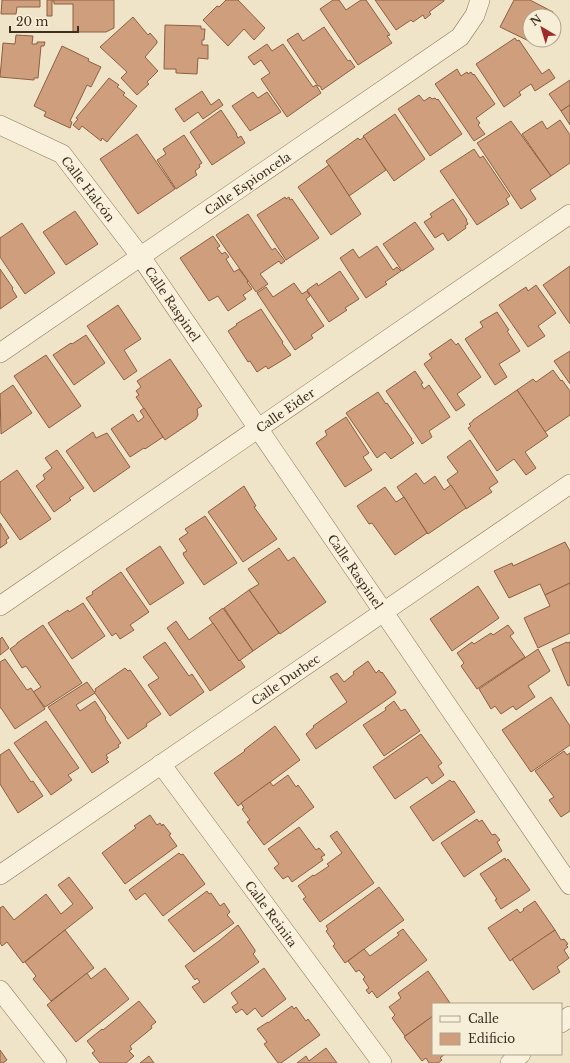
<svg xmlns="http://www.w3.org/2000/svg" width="570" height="1063" font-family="'Libre Baskerville',serif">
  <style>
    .building { fill: #cf9f7d; stroke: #8d5f41 }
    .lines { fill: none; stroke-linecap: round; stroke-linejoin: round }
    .minor-casing { stroke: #8d765c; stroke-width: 20 }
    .minor { stroke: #faf1dc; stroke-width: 19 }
    .labels { text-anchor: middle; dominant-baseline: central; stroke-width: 4; stroke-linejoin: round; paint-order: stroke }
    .street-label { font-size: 12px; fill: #3d2e20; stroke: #f7eed8 }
  </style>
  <rect width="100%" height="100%" fill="#f0e4c8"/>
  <!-- building -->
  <g class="building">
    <path d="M2,0H40V7H17L16,14H1Z"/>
    <path d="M47,0H114V28L106,32H73V4H54V1H52V16H47Z"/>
    <path d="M226,0H238L265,28L254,40L244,29L228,46L203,20L217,6L219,7Z"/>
    <path d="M333,0H339L346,10L361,0H366L390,35L387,36L392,43L358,65L320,9Z"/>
    <path d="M375,0H444V1L429,12L431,14L425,19L423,15L413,22L411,20L396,30Z"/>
    <path d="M514,0H530L553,12L551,16H530V40H539L537,45L500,27Z"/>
    <path d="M133,17L148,35L150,33L157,41V43L145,57L158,71L147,82L149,84L137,95L121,78L127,72L100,47Z"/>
    <path d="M165,25L201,26V29H205L204,40H202V45H208V59L198,58L197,74L176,73V69H164Z"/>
    <path d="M324,27L348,61L350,60L355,67L322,90L320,86H318L287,40L298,33L303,41Z"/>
    <path d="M16,35L33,36L32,44H37V42H45L44,46H41L38,78H34V80L0,77L3,43L15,44Z"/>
    <path d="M515,38L517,41L519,40L542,74L549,69L555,78L535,91L531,84L519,92L521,95L504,107L476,64Z"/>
    <path d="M267,44L272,51L283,44L313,87L316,85L321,93L287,117L261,79L270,73L261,60L254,65L248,57Z"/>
    <path d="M62,46L89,59L88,61L101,67L91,87L87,85L70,121L72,122L70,128L44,116L46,112L34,106Z"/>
    <path d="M457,69L461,76L467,72L468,74L471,72L473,75L474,74L495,104L476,118L480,123L478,125L485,134L474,141L435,84Z"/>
    <path d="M109,78L119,85L117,87L125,93L123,95L137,106L107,142L102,138L101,141L82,126L79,130L73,125L78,119L76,118Z"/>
    <path d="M570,80V105L561,111L549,94Z"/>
    <path d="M202,91L211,105L219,99L223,105L203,119L198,112L184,122L175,109Z"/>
    <path d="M253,92L258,98L267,92L281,112L250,131L232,106Z"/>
    <path d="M419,95L424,101L430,97L432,99L435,98L437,100L438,99L462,134L430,156L398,109Z"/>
    <path d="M570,105V125L561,111Z"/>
    <path d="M221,110L237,134H236L238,138L241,136L245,143L212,165L190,132Z"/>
    <path d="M395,114L425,159L394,181L363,136Z"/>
    <path d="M560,120L570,135V163L551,176L522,134L542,121L547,129Z"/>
    <path d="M511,121L551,176L530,190L536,199L521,209L477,143Z"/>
    <path d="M137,134L175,189L138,214L100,159Z"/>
    <path d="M184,135L202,163L199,165L200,167L195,171L197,175L176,189L157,160L166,154L163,149Z"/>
    <path d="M364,137L386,170L349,196L326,161L358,138L360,140Z"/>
    <path d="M474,149L480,158L483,156L510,196L506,199L509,204L477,225L440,171Z"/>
    <path d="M329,165L361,214L331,235L298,187Z"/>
    <path d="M285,197L286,199L289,197L290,200L292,199L319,238L286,260L257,215Z"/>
    <path d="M453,199L467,220H466L468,224L465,226L466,228L448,241L443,233L435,238L424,222L432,217L430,214Z"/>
    <path d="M75,211L98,244L66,265L43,232Z"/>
    <path d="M248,214L272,250L275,248L285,261L281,264L279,261L260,274L268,284L256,292L216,235Z"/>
    <path d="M415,222L434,249L402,271L383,244Z"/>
    <path d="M22,223L55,273L25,294L0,257V238Z"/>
    <path d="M213,236L220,246L217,248L222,254L225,252L229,257L226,259L234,272L239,269L248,281L247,282L252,289L243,295L246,299L228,311L218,296L209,301L180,258Z"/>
    <path d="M377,246L393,270L397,267L401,271L385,282L387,284L366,298L340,258L353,249L359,258Z"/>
    <path d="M570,266V324L543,285Z"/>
    <path d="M0,269L13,288L12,289L17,297L0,309Z"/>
    <path d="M340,271L359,299L345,308L347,310L329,322L307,290L317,283L318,286Z"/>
    <path d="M294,283L302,294L307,291L310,296L306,299L324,326L311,335L313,338L295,350L257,293L266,287L273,297Z"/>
    <path d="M536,285L556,313L538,326L545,336L528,347L499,305L526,287L528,291Z"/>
    <path d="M118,305L141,339L124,350L137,371L124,380L87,326Z"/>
    <path d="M261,309L283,342L282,343L291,355L268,369L266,366L257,372L250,361L248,362L228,331L237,325L236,324Z"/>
    <path d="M497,312L509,330L507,331L520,351L499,364L507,377L495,385L465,339L483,327L480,322Z"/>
    <path d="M86,335L105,363L74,385L53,355L71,343L72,344Z"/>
    <path d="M451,339L456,345L458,343L481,377L457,394L465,405L456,411L424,364L432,358L429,354Z"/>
    <path d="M570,351V384L554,361Z"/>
    <path d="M46,355L81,406L49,428L14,376Z"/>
    <path d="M170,359L202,406L197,409L198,415L196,419L165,440L136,397L139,395L136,391L141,387L137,381Z"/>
    <path d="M553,370L561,381L562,380L570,391V415L545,432L517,390L533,379L536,382Z"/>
    <path d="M415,371L423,383L421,384L424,389L429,385L450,417L429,431L432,437L422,444L386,391Z"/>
    <path d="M13,385L32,413L1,434L0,394Z"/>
    <path d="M517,390L548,436L525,452L536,468L526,475L514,459L497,471L468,428L471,426L469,424L473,421V420Z"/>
    <path d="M378,392L386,404L387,403L412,439L411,440L414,443L391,459L385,452L377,458L346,413Z"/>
    <path d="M144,408L163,437L145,449L144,448L130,457L111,429L133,414L138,422L144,417L140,411Z"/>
    <path d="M346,417L369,453L363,457L372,470L345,487L316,443L327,435L325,431Z"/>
    <path d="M93,432L96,438L107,433L130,467L94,492L66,451Z"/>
    <path d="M470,440L498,482L489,488L492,492L466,509L447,480L458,472L447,457Z"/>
    <path d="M57,450L84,488L69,498L71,500L54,512L36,486L45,479L43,475L52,468L45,458Z"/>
    <path d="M17,470L51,519L20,540L0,512V482Z"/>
    <path d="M416,473L424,484L435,476L444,490L451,485L466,508L428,534L397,487Z"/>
    <path d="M244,486L256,506L254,507L277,539L243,562L208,512Z"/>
    <path d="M385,487L396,502L404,497L427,533L395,555L372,523L369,524L357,506Z"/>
    <path d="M205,516L237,563L204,585L184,556L183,553L187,551L179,539L188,533L185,529Z"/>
    <path d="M0,523L9,538L6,540L7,543L0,548Z"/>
    <path d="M565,542L570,551V583L545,595L540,584L509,598L494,571L512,563L513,566Z"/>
    <path d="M160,546L184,583L150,605L126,569Z"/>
    <path d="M279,548L288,561L294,557L326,602L280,634L249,590L259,584L248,569Z"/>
    <path d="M121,572L149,612L130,625L134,630L120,639L116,633L112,636L86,598L93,594L92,592Z"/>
    <path d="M570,583V633L538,648L524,618L550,606L545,595Z"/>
    <path d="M478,586L499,618L452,651L430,619Z"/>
    <path d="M249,590L279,633L253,651L224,608Z"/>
    <path d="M83,603L105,636L72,659L48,623L68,610L69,612Z"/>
    <path d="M223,608L253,651L239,661L209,618Z"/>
    <path d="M176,621L189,640L213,623L239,661L240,660L245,667L210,691L167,628Z"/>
    <path d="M43,625L82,683L45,707L33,692L41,687L26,666L22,668L10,649L17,644V643Z"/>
    <path d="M508,625L514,633L510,636L525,657L477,689L461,666L464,663L457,653L472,642L474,644L491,633L493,635Z"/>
    <path d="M2,637L9,648L0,655V639Z"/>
    <path d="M165,642L189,676L192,674L204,692L170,716L148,685L159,678L143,657Z"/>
    <path d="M567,642V643L570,642V685L568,686L552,649Z"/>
    <path d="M538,649L550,671L528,686L535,697L516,710L513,706L501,714L495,706L491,709L479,689Z"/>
    <path d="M5,659L27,690L31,688L45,709L15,729L1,708H0V662Z"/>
    <path d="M368,661L376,673L379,670L381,673L382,672L396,692L395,694L316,749L306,734L314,727L313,726L347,702L330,677L337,673L344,682L354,674L353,672Z"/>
    <path d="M125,668L128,671L130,670L161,714L146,724L147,726L128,739L94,692L96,691L95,689Z"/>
    <path d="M87,682L95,693L76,705L80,711L95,701L106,718L105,719L121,743L118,745L119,747L106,755L108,758L106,759L109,762L92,773L48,707Z"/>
    <path d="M551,697L570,726V745L531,772L502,730Z"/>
    <path d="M394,701L401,711L405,709L420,731L384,756L363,725L386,710L385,708Z"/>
    <path d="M46,721L79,768L68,775L72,780L51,795L14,743Z"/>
    <path d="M275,726L300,760L238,806L214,773L245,751L244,750Z"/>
    <path d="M421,734L442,763L438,766L444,775L432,784L427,777L395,799L373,767Z"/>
    <path d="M9,749L31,782L33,781L43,796L18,813L0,784V755Z"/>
    <path d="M564,751L567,755L570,753V811L561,817L549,800L554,797L535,771Z"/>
    <path d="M288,775L296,787L298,785L314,807L264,845L247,822L250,820L242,809L244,808L241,803L270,782L273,786Z"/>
    <path d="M450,780L452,782L454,781L475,812L433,841L410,807Z"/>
    <path d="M150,815L157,825L160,823L162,826L163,824L171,834L169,835L177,846L125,884L102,853L136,828L134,826Z"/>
    <path d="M477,819L479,822L482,820L492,835L495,834L500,840L497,842L502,851L464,877L441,843Z"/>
    <path d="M299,827L316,850L319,848L325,855L321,857L323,860L292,882L288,876L283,879L274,868L279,864L268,849Z"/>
    <path d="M337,831L374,883L320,922L303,899L306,897L298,886L313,875L314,876L329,866L327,864L342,853L330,836Z"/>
    <path d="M179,853L181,855L183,854L205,884L163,916L145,893L136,900L129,890Z"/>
    <path d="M505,858L506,861L508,859L530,890L501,909L495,900L497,899L480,874Z"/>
    <path d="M69,877L93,908L23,963L7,942L2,946L0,943V908L3,906L14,920L46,894L61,914L73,904L58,885Z"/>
    <path d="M379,887L404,920L345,963L333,946L335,944L326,931L328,929L326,926Z"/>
    <path d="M207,891L209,894L211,893L220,906L224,903L230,912L227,915L234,923L194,952L168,920Z"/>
    <path d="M535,901L555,930L510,961L488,928L517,909L520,913L524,910L523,909Z"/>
    <path d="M238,925L255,950V952L253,954L259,962L204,1003L192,987L200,982L197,978L195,980L185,966L219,941Z"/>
    <path d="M403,929L427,960L377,998L372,991L369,994L366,990L369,988L363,979L365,977L359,970L356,972L348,961L364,949L370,956L399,935L397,933Z"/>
    <path d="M65,930L94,968L51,1001L33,979L36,976L25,962Z"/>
    <path d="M555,930L561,940L564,939L568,944L566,945L568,947L564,950L569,958L557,967L560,972L533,990L512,959Z"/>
    <path d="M105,968L129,999L76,1042L47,1005L87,973L91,979Z"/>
    <path d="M264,968L286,999L262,1017L255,1008L247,1015L242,1009L236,1013L232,1007L238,1003L231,993Z"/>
    <path d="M428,971L450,1003L433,1004V1016L405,1036L392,1018L395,1015L389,1007L401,998L398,993Z"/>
    <path d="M139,1001L156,1022L151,1026L152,1028L130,1046L132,1049L129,1051L134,1056L126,1063H100L92,1053L95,1051L87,1041L102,1029L103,1030Z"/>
    <path d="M292,1006L294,1009L296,1007L306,1021L308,1019L320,1035L281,1063H278L264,1044L267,1042L257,1029L268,1022V1023Z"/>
    <path d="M433,1016V1054H445L440,1058L442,1060L438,1063H429L426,1058L422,1061L404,1037Z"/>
    <path d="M326,1048L337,1063H297L306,1056L309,1061Z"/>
    <path d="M0,1050L7,1060L3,1063H0Z"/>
    <path d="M149,1056L154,1063H140Z"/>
  </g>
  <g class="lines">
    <!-- minor casing -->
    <g class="minor-casing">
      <g id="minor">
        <path id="s1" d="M0,125L62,154L141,257L570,885"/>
        <path id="s2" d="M0,353L460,37L475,15L480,0"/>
        <path id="s3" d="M0,606L570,214"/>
        <path id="s4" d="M161,764L382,1063"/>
        <path id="s5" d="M0,875L570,484"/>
        <path d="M0,990L57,1063"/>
        <path d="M561,1023L570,1016"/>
        <path d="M510,1063L521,1054"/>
      </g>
    </g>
    <!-- minor -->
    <use href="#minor" class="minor"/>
  </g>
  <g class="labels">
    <!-- street labels -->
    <g class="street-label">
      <text stroke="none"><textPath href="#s2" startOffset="300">Calle Espioncela</textPath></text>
      <text stroke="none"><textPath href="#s1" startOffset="112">Calle Halcón</textPath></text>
      <text stroke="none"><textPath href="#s1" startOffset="255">Calle Raspinel</textPath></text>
      <text stroke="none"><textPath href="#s3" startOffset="346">Calle Eider</textPath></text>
      <text stroke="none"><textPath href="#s1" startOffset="579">Calle Raspinel</textPath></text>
      <text stroke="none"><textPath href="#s5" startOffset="346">Calle Durbec</textPath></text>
      <text stroke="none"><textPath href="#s4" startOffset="186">Calle Reinita</textPath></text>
    </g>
  </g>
  <!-- legend -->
  <rect x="432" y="1003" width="130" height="52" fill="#f7eed8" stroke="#ada18e"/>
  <rect x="440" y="1016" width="20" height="6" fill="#faf1dc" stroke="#ada18e"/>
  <text x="468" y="1023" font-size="12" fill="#3d2e20">Calle</text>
  <rect x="440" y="1033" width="20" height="12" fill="#cf9f7d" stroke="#ada18e"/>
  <text x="468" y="1043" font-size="12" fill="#3d2e20">Edificio</text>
  <!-- north arrow -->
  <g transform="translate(542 28) rotate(322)"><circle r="19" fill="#f7eed8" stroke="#ada18e"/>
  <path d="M0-3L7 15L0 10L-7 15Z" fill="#9e2a2b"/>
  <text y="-6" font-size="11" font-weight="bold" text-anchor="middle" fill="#3d2e20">N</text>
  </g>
  <!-- scale -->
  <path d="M10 26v6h68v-6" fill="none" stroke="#3d2e20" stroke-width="2"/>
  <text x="16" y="26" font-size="12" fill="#3d2e20" stroke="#f7eed8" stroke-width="3" paint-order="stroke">20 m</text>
</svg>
